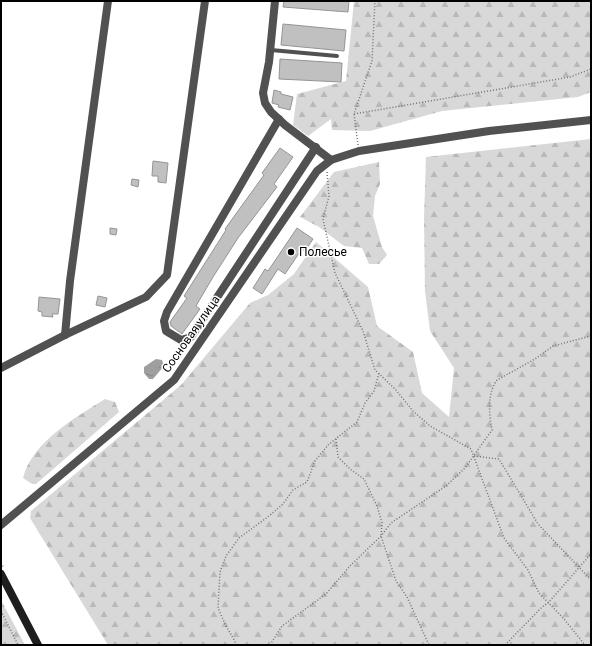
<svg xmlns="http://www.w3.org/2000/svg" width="592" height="646" font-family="Roboto,sans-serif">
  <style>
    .forest { fill: url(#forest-firs) }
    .water { fill: url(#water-ripples) }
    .building { fill: #c0c0c0; stroke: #959595 }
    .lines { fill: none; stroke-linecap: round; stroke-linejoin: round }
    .path { stroke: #737373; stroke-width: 1.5; stroke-dasharray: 1 2; stroke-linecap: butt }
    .service { stroke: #515151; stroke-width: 4 }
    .minor { stroke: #515151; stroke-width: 8 }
    .secondary { stroke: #1e1e1e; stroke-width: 8 }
    .poi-dot { fill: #000; stroke: #fff; stroke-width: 1.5 }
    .labels { text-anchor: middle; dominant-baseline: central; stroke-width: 3; stroke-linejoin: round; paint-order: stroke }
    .poi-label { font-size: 12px; fill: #000; stroke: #fff; text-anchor: start }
    .street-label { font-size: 12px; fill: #000; stroke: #fff }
  </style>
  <defs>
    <pattern id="forest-firs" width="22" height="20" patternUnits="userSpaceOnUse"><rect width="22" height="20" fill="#d8d8d8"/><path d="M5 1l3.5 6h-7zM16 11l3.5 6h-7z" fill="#b8b8b8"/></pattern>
    <pattern id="water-ripples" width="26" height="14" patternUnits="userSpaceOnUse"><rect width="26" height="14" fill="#9f9f9f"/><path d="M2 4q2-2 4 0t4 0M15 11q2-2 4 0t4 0" fill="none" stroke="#878787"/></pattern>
  </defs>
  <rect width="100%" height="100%" fill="#fff"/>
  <!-- forest -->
  <g class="forest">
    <path d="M354,1H591V92L578,97L442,111L370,131L332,130L331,119L308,136L293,125L297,94L346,81Z"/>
    <path d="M591,139V645H108L30,518L31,511L181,385L250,303L268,295L294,274L316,242L368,287L377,326L413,352L422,393L449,417L454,368L430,331L425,291L424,218L426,157Z"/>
    <path d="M379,162L380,184L375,196L373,216L382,247L387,255L379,264H369L362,248L344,246L319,227L300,217L334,172Z"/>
    <path d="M105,399L115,402L119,412L36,484H32L23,478C32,442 76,417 105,399Z"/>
    <path d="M1,600L25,645H1Z"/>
  </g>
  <!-- water -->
  <path class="water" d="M156,359L162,360L164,366L153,379H149L144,373V367Z"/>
  <!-- building -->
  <g class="building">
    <path d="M284,1H349L348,12L283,7Z"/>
    <path d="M283,24L346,30L344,51L281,45Z"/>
    <path d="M280,59L342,63L341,82L279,79Z"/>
    <path d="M274,90L281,92V94L293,97L290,110L278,107L279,105L272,103Z"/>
    <path d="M280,148L293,157L274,184L277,187L238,238L213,277L196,306L200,309L182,334L171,326L170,322L187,298L184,296L226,230L225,229L264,175L262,173Z"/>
    <path d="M153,161L168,163L166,183L158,182V176H152Z"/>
    <path d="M132,179L139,180L138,187L131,185Z"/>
    <path d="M110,228L117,229L116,235L110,234Z"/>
    <path d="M297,228L313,239L305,251L302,249L285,274L278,269L262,294L253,288L265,269L268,271Z"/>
    <path d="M98,296L107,298L105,307L96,305Z"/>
    <path d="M39,297L60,299L58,314H52L53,317L42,316V312L38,311Z"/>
  </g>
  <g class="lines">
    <!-- path -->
    <g class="path">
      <path d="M354,114L570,77L591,69"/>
      <path d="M358,145L354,114L372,61L375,1"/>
      <path d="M327,172L329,196L323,219L335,273L363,331L375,370L395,389L413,411L430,426L471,449L504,538L528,570L539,593L564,619L585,645"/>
      <path d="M336,439L338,457L350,469L364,479L377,506L382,523L381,536L396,581L407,597L429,645"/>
      <path d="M474,456L499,459L538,524L591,580"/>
      <path d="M1,563L4,568"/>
      <path d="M1,611L18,645"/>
      <path d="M237,645L226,626L218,608L220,572L226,556L239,538L269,516L283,504L293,490L307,482L315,461L328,445L357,422L365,403L374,391L379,373"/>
      <path d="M270,645L282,626L326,594L350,566L381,536L391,523L446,486L465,468L492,430C489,415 487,393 497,380L535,359L553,346L591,336"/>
      <path d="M505,645L542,607L548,603L591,554"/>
    </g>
    <!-- service -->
    <path class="service" d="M271,50L337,56"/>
    <!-- minor -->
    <g class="minor">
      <path d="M275,1L269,62L263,93L265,103L271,112L285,125L331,160"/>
      <path d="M279,119L167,312L164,321L166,331L181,340L191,337L316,147"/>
      <path d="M65,335L70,281L108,1"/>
      <path d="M1,368L65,335L146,297L167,275L205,1"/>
      <path d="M1,525L174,380L317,171L331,160L359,151L489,131L591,120"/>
    </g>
    <!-- secondary -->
    <path class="secondary" d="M1,574L38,645"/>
  </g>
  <!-- markers -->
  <circle class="poi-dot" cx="291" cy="252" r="4"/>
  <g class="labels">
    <!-- poi labels -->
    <g class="poi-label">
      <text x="299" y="252">Полесье</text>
    </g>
    <!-- street labels -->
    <g class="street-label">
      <text transform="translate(191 334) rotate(-55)">Сосновая улица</text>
    </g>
  </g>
  <!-- border -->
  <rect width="592" height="646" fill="none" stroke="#000000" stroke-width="4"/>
</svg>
